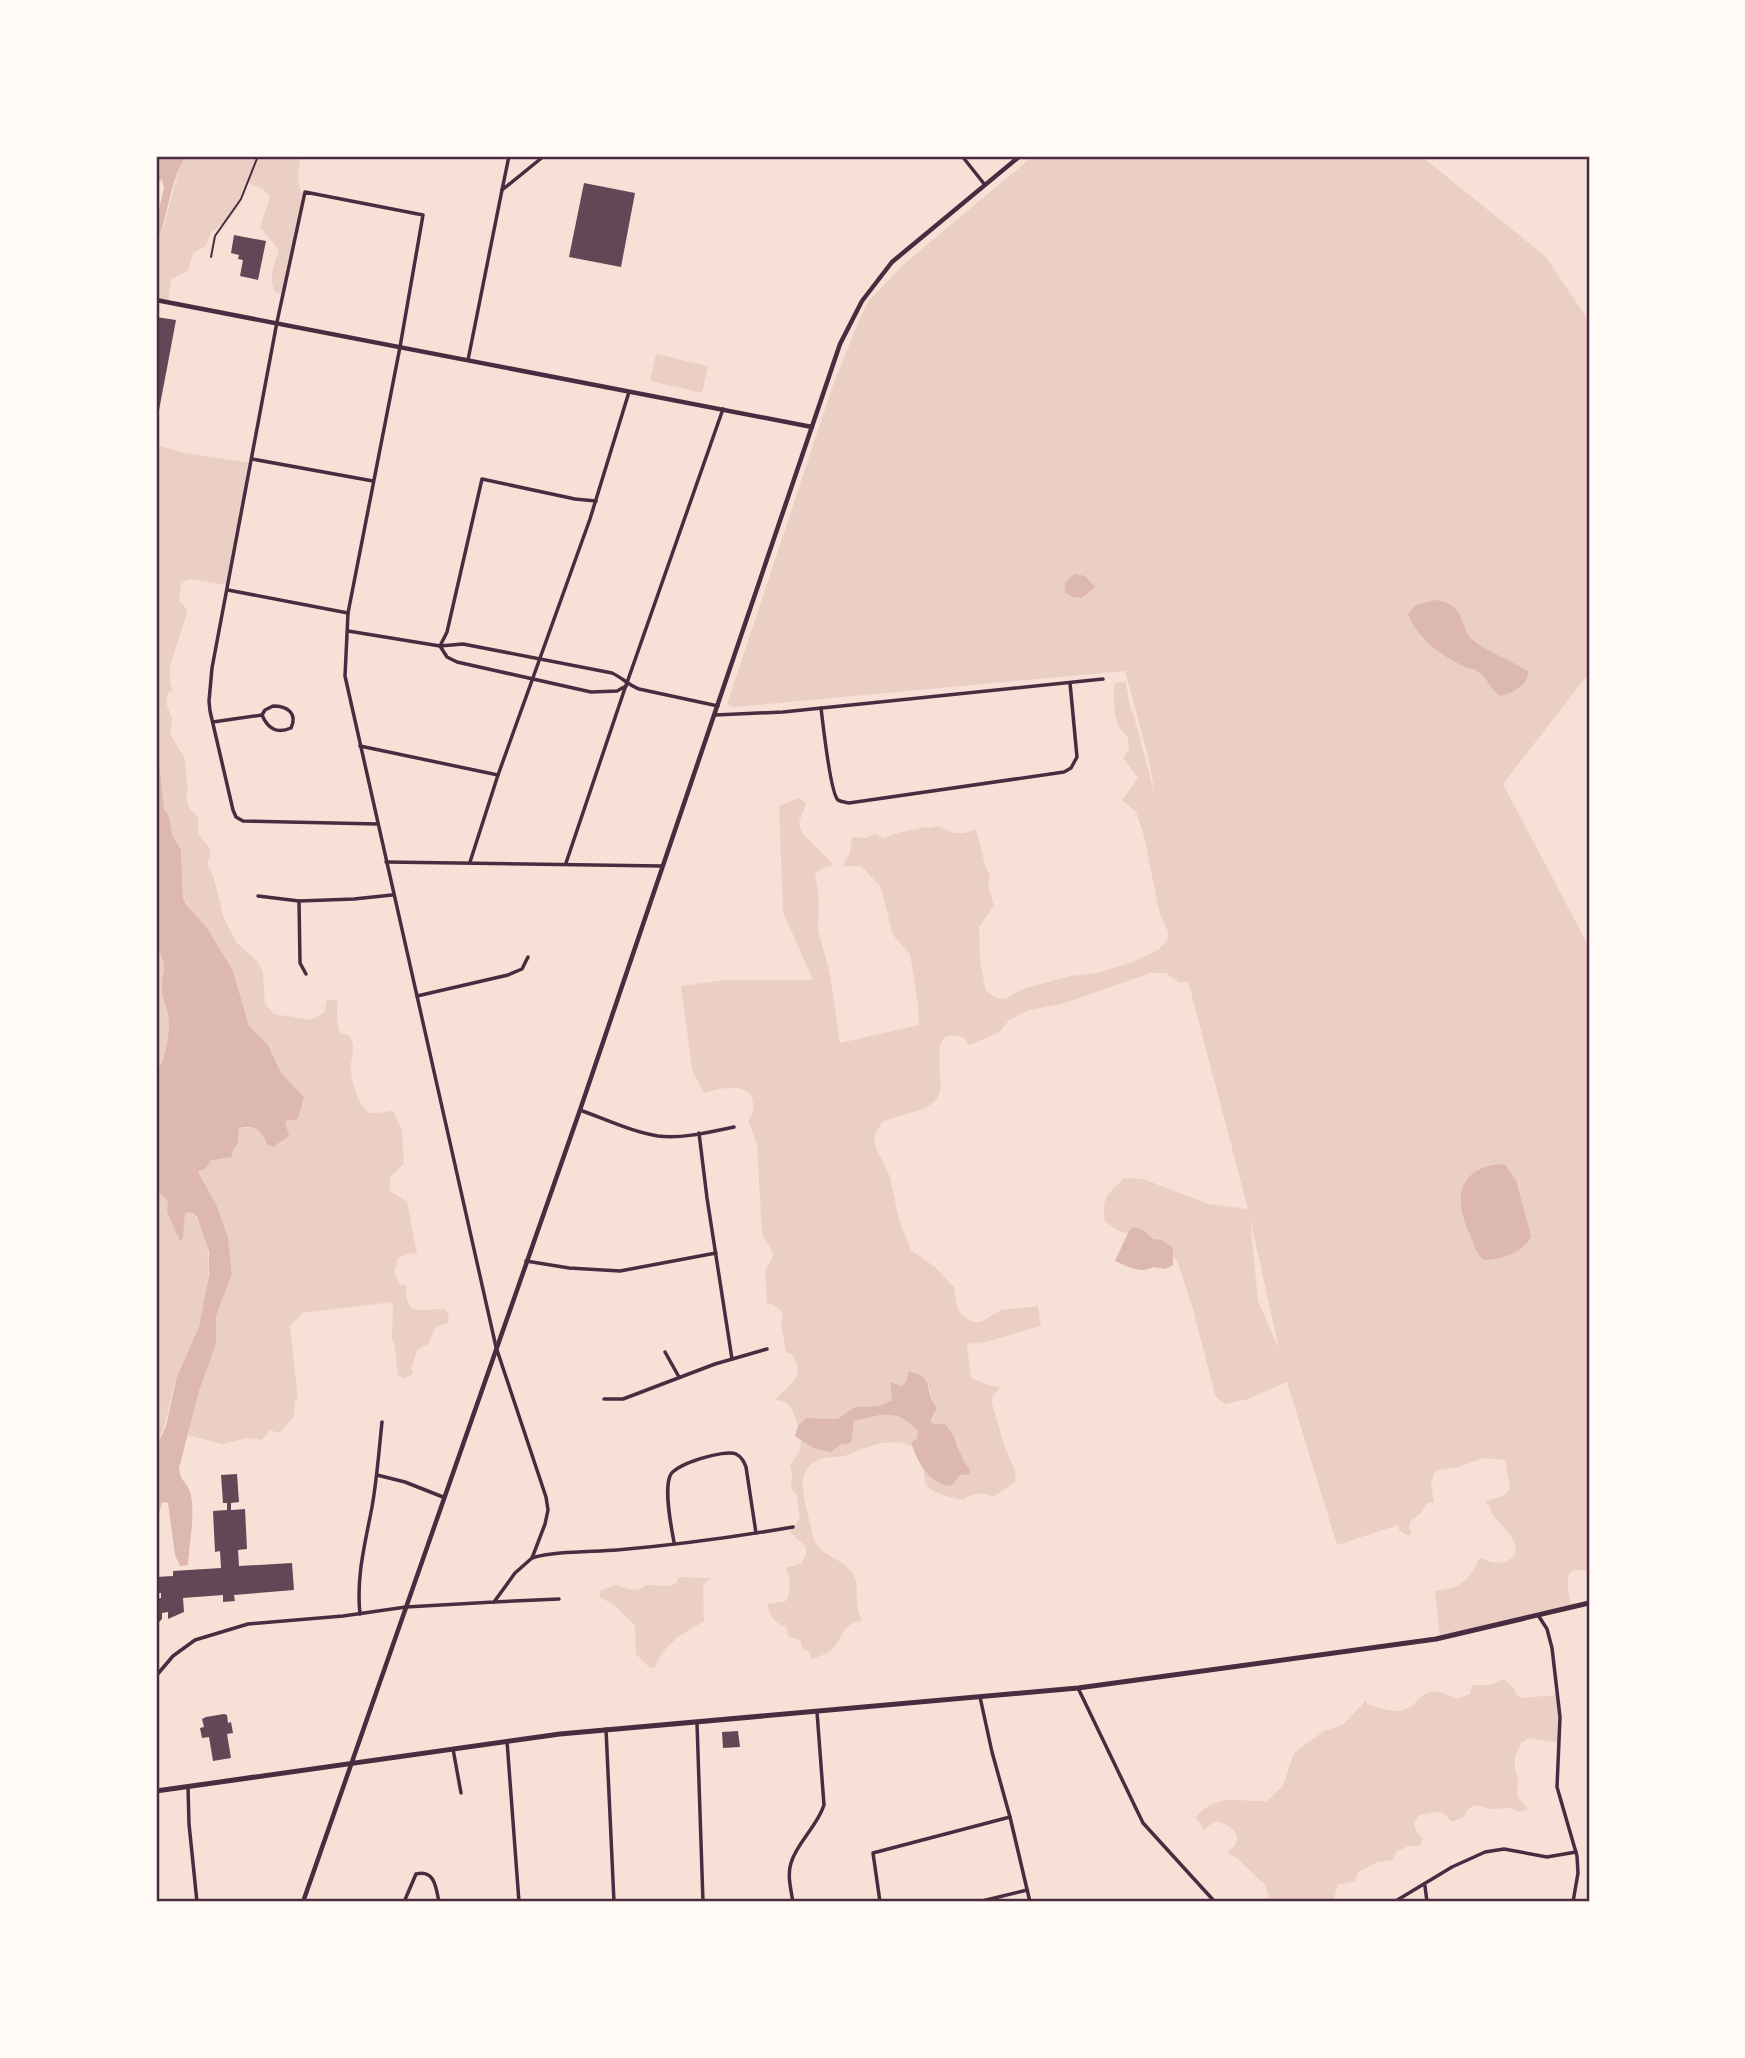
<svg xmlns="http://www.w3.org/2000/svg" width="1745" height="2058" font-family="Literata,serif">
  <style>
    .green { fill: #ebcfc5; fill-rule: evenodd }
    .water { fill: #dcb8b0 }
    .building { fill: #644757 }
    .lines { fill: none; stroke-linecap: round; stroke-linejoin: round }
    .path { stroke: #4a2c40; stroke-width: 2 }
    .minor { stroke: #4a2c40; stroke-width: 3.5 }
    .tertiary { stroke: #4a2c40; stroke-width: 4.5 }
    .secondary { stroke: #4a2c40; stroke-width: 4.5 }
    .primary { stroke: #4a2c40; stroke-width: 5 }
    .neatline { fill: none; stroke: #4a2c40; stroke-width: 2.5 }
  </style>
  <rect width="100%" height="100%" fill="#f7e1d7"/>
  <!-- green -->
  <g class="green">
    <path d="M186,156H301C298,170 295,183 304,195L285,295L275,292C268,277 274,264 279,250L260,227L270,197L264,190L249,183L243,189L240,205L230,218L211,232L206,246L193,253L188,271L171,279L168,304L156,302V244L164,226L180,165Z"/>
    <path d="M1033,156H1421L1545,256L1589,321V673L1503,784L1589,947V1572C1560,1562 1568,1587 1571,1605L1440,1637L1435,1591C1462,1588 1467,1581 1480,1558C1488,1561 1498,1565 1507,1561C1531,1551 1500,1524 1493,1515C1492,1514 1490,1507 1489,1505L1484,1502L1502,1496L1510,1489L1505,1460L1483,1458L1459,1467L1440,1470L1434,1473L1431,1484L1434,1502L1426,1504L1421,1513L1411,1520L1409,1528L1412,1534L1408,1536L1399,1530L1398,1525L1337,1545L1287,1382L1245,1400L1224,1404L1215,1395L1193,1309L1177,1260L1173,1258V1248L1153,1239L1145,1231C1125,1235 1121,1234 1105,1221C1100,1197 1109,1194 1124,1178L1143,1179L1208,1204L1248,1209L1188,981L1180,983L1166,973H1150L1062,1004L1029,1010L1009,1020L1000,1032L969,1045L964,1038C922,1023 949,1083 937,1098C926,1114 898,1114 882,1122L874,1136L876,1148L890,1177L899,1220L911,1250L935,1267L954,1287L957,1307L962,1315L972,1322H981L1001,1310L1038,1306L1041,1326L986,1342L967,1344L971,1378L992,1386L1000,1387L993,1396L992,1403L1005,1448L1014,1468L1016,1481L993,1497C982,1491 973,1493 963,1500C952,1497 929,1494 925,1482C924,1478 925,1474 923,1470L927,1474L962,1461L958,1444L945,1424H934L930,1422L935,1415C928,1391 935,1378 908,1371L907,1380L902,1386L890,1383L892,1400L879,1406L855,1407L837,1419L806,1418L798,1426C793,1412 792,1400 775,1400C787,1384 808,1380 792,1354L786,1352L781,1324L783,1316L781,1310L772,1304H767L765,1270L774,1255L762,1234L757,1144L748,1121C752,1116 753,1113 753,1106C754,1080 721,1088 704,1093L692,1070L681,986L724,980H813L783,912L779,806L799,798L806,803L799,823L802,833L834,865L825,867L815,874L819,898L818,929L830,975L840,1043L919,1025L918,1004L910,954L896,939L892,932L881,887L861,866H843L850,852L852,837L865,838L875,834L884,838C898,831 910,831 925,827L929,828L939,826L954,833H964L976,829L986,869L990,873L988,885L994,906L979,927L980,961L986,991L996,998L1005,999L1025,988L1071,976L1097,973L1130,963L1158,950L1167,941L1168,932L1159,911L1144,836L1136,812L1122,800L1138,778L1123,758L1129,749L1128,737C1111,723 1115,704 1114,683L1126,682L1130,708L1133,713L1155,795L1149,760L1125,671L734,707L727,704L833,385L860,318L868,302L903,265ZM1250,1218L1279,1349L1258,1301Z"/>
    <path d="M656,354L708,366L702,393L650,381Z"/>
    <path d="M156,445L185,453L250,463L227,585L189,579L181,584L179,601L187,609L186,616L170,666V684L173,690L168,693L166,702L172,719L170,734L184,757L188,788L186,798L190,809L198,817V833C205,845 216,847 207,863L213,875L223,916L236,942L258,962L263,972L265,1004L274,1014L310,1020L324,1013L327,999L337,1001V1020L340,1033L350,1036C355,1046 353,1053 351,1063C349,1075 358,1109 371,1113C377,1114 387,1111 393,1111L402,1131L404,1164L391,1176L389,1190L407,1202L417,1254L412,1253L398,1258L394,1272L399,1284L406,1286C406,1320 419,1308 444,1309L449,1315L448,1323L436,1327L428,1344L417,1350L412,1367L413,1374L403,1379L398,1375L395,1347L392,1339L393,1302L302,1313L290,1326L298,1398L295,1401L294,1416L280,1433L269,1430L267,1435L261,1440L246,1438L223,1444L187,1435L199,1391L216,1344V1316L232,1274L228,1237L216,1204L198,1172L206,1168L211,1160L238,1143L239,1129C248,1126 257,1129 264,1134L285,1121L290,1084L281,1073L268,1045L249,1026L233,971L183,898L181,850L172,835L169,816L164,809L156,731Z"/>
    <path d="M156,946C171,971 160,969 162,994C163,1001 167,1008 168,1015C171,1034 165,1059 156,1075Z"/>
    <path d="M156,1184L157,1191L168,1201L183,1238L185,1213L191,1212C218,1239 208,1293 199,1326C194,1343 183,1359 177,1376C169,1402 168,1422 156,1448Z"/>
    <path d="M893,1413L907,1419L918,1431L917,1439L911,1442L912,1447C894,1436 867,1446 850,1454C839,1459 824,1455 814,1462C794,1475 806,1504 810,1523C812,1529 812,1538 816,1543C825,1558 844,1559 853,1574C861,1586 852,1602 862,1620C839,1625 844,1641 829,1652C824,1655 817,1657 812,1659L809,1652L803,1649L800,1640L789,1637L786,1627C774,1623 770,1616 767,1604L786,1601C791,1592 791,1578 786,1568L802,1563L806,1554V1547L790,1532L800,1518L796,1493L791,1489L792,1472L790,1466L800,1450L801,1439L813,1448L854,1421Z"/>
    <path d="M678,1577L711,1578L703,1585L704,1622C684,1631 662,1646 655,1667L650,1668L636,1654L635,1625L613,1604L599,1597L601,1590L615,1585L632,1590L640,1589L646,1585L670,1586L676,1583Z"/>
    <path d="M1504,1679L1513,1687L1517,1696L1522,1698L1556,1695L1561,1716L1560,1743L1529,1738L1521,1743L1515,1757V1770L1518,1778L1517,1795L1528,1809L1518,1812L1512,1808L1490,1809L1474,1805L1467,1810L1465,1816L1455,1821H1451L1443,1813L1434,1812L1418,1816L1414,1823L1416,1831L1423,1839L1420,1846H1409L1397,1851L1393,1860L1377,1862L1358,1872L1355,1881L1338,1885L1333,1902H1270L1265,1885L1237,1858L1227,1852C1248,1839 1233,1824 1215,1821L1203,1830L1200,1823L1195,1818C1216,1792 1238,1802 1267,1801L1283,1786L1294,1753L1324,1731L1344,1724L1366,1700L1367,1704C1376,1707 1387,1711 1395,1711C1426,1710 1415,1677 1457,1699L1470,1694L1472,1685H1491Z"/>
  </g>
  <!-- water -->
  <g class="water">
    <path d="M160,156H186C169,181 169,216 156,244V222L164,188L162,179L156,185V161Z"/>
    <path d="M1075,574L1085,576L1095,587L1082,598L1073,597L1065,593C1063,583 1067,580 1075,574Z"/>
    <path d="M1434,600C1468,603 1458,629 1474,641C1490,653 1511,661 1528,671C1529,684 1513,693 1501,696C1490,690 1488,679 1479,672C1475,669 1468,668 1463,666C1440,655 1417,638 1408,614L1416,605Z"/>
    <path d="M156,731L164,809L169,816L172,835L181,850L183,898L186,904L207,928L233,971L249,1026L268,1045L281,1073L304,1097L298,1119L285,1121L289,1136L273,1147L267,1144C263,1131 253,1124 239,1128L238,1144L233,1149L232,1157L211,1160L206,1168L198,1172L216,1204L228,1237L232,1274L216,1316V1344L199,1391L179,1468C180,1481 187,1482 190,1492C196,1511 189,1545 188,1565L180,1566L175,1555L168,1503L162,1502L156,1524V1448L166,1426L177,1376L199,1327L209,1275V1251L197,1217L191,1212L185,1213L183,1238L180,1241L167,1212L168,1201L157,1191L156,1184V1075C165,1059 171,1034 168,1015C167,1008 163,1001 162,994C160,969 171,971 156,946Z"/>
    <path d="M1499,1164L1505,1165L1516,1180L1531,1236C1525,1252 1500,1260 1484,1260C1477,1255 1474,1245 1471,1237C1454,1201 1455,1170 1499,1164Z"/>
    <path d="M1134,1227L1145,1231L1153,1239L1162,1240L1173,1248V1265L1166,1269L1154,1267C1140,1274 1129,1267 1115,1261L1129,1231Z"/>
    <path d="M908,1371C938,1379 921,1387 937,1408L930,1422L934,1424H945C958,1437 958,1456 970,1470L969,1474L960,1475L951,1486C928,1484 917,1461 911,1442L917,1439L918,1431C895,1407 883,1415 854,1421L851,1443L841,1444L831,1452L813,1448L795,1436L798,1426L806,1418L837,1419L855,1407L879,1406L892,1400L890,1382L902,1386L907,1380Z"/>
  </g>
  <!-- building -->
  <g class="building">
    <path d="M584,183L635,193L621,267L569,257Z"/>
    <path d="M234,235L266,241L258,280L240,276L243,260L238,259L239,255L231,253Z"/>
    <path d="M156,317L176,320L157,421H156Z"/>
    <path d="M237,1474L239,1502L231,1503V1510L245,1509L247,1549L238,1550L239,1566L292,1563L294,1590L234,1595L235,1601L223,1602V1595L183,1598L184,1612L168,1619V1612L162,1613V1619L156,1625V1599L161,1598V1593H156V1577L173,1576V1571L221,1568L220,1551L215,1552L213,1511L227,1510V1503H223L221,1475Z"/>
    <path d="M224,1714L227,1715L228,1723L231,1722L233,1733L227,1734L231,1758L213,1761L209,1737L202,1738L200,1728L204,1727L202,1719L206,1717Z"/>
    <path d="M738,1731L740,1747L723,1748L722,1732Z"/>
  </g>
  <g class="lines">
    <!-- path -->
    <path class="path" d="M211,257L215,236L241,199L258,156"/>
    <!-- minor -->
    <g class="minor">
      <path d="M509,156L502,190L544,156"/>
      <path d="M962,156L985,185"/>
      <path d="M468,360L502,190"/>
      <path d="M252,459L373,481"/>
      <path d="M228,590L348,613"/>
      <path d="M348,631L440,646L463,644L612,673C623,678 628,685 639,689L718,706"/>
      <path d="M440,646L447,632L482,479L575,499L596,501"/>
      <path d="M440,646L447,657L457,662L591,692L617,691L626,686"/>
      <path d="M273,706C287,706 298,713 291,728C277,734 268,729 262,715L265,710Z"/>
      <path d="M821,708C823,723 830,793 838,800C841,802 845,802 849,803L1064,772L1071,768L1077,757L1070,683"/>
      <path d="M715,715L783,712L1103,679"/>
      <path d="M213,722L262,715"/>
      <path d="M360,746L498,775"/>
      <path d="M386,862L661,866"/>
      <path d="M470,862L498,775L590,519L629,392"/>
      <path d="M566,863L623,694L723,409"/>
      <path d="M258,896L299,901L354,899L392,895"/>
      <path d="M299,901L300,963L306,974"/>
      <path d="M417,996L508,975L522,969L528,957"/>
      <path d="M580,1110C605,1119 632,1132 658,1136C682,1139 710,1132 734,1127"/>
      <path d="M699,1133L707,1198L732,1359"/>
      <path d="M526,1261L569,1268L620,1271L716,1253"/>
      <path d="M665,1352L679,1377"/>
      <path d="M604,1399H623L715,1364L767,1349"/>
      <path d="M377,1475L405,1482L443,1497"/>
      <path d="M674,1542C671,1526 664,1491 670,1476C674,1464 725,1449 736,1454C742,1457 744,1462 746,1467L756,1533"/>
      <path d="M532,1558C554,1551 592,1552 617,1550C676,1545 735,1537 793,1527"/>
      <path d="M494,1602L559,1599"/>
      <path d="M360,1614C356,1577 365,1544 372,1507C377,1479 379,1450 382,1422"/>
      <path d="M1538,1615L1547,1629L1552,1648L1560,1717L1557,1787L1577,1856L1578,1873L1573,1902"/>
      <path d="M156,1676L173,1656L195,1640L248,1624L343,1616L406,1607L494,1602L515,1573L532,1558L545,1524L548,1510L546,1497L496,1347L345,676L348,613L400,347L423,215L305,192L277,322L212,668L209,701L210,711L233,810L236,817L243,821L378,824"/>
      <path d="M1078,1688L1143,1823L1215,1902"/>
      <path d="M980,1697L992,1752L1010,1817L1030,1902"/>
      <path d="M697,1723L703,1902"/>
      <path d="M606,1729L614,1902"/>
      <path d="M507,1741L519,1902"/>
      <path d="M453,1749L461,1793"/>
      <path d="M188,1787L189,1824L197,1902"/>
      <path d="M1425,1886L1427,1902"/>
      <path d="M404,1902L416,1874C435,1869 436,1888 439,1902"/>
      <path d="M793,1902C791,1890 787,1875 791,1863C797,1842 817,1827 824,1805L817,1712"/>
      <path d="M880,1902L873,1853L1010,1817"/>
      <path d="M978,1902L1027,1890"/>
      <path d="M1394,1902L1452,1867L1485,1852L1504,1849L1547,1857L1576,1852"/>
    </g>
    <!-- tertiary -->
    <path class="tertiary" d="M156,300L812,427"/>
    <!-- secondary -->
    <path class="secondary" d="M303,1902L580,1110L840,344L862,301L892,262L1020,156"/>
    <!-- primary -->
    <path class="primary" d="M156,1791L560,1734L1078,1688L1436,1639L1589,1603"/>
  </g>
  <!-- border -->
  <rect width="1745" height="2058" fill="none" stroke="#fffaf5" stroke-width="315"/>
  <rect x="158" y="158" width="1430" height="1742" class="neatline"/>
</svg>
